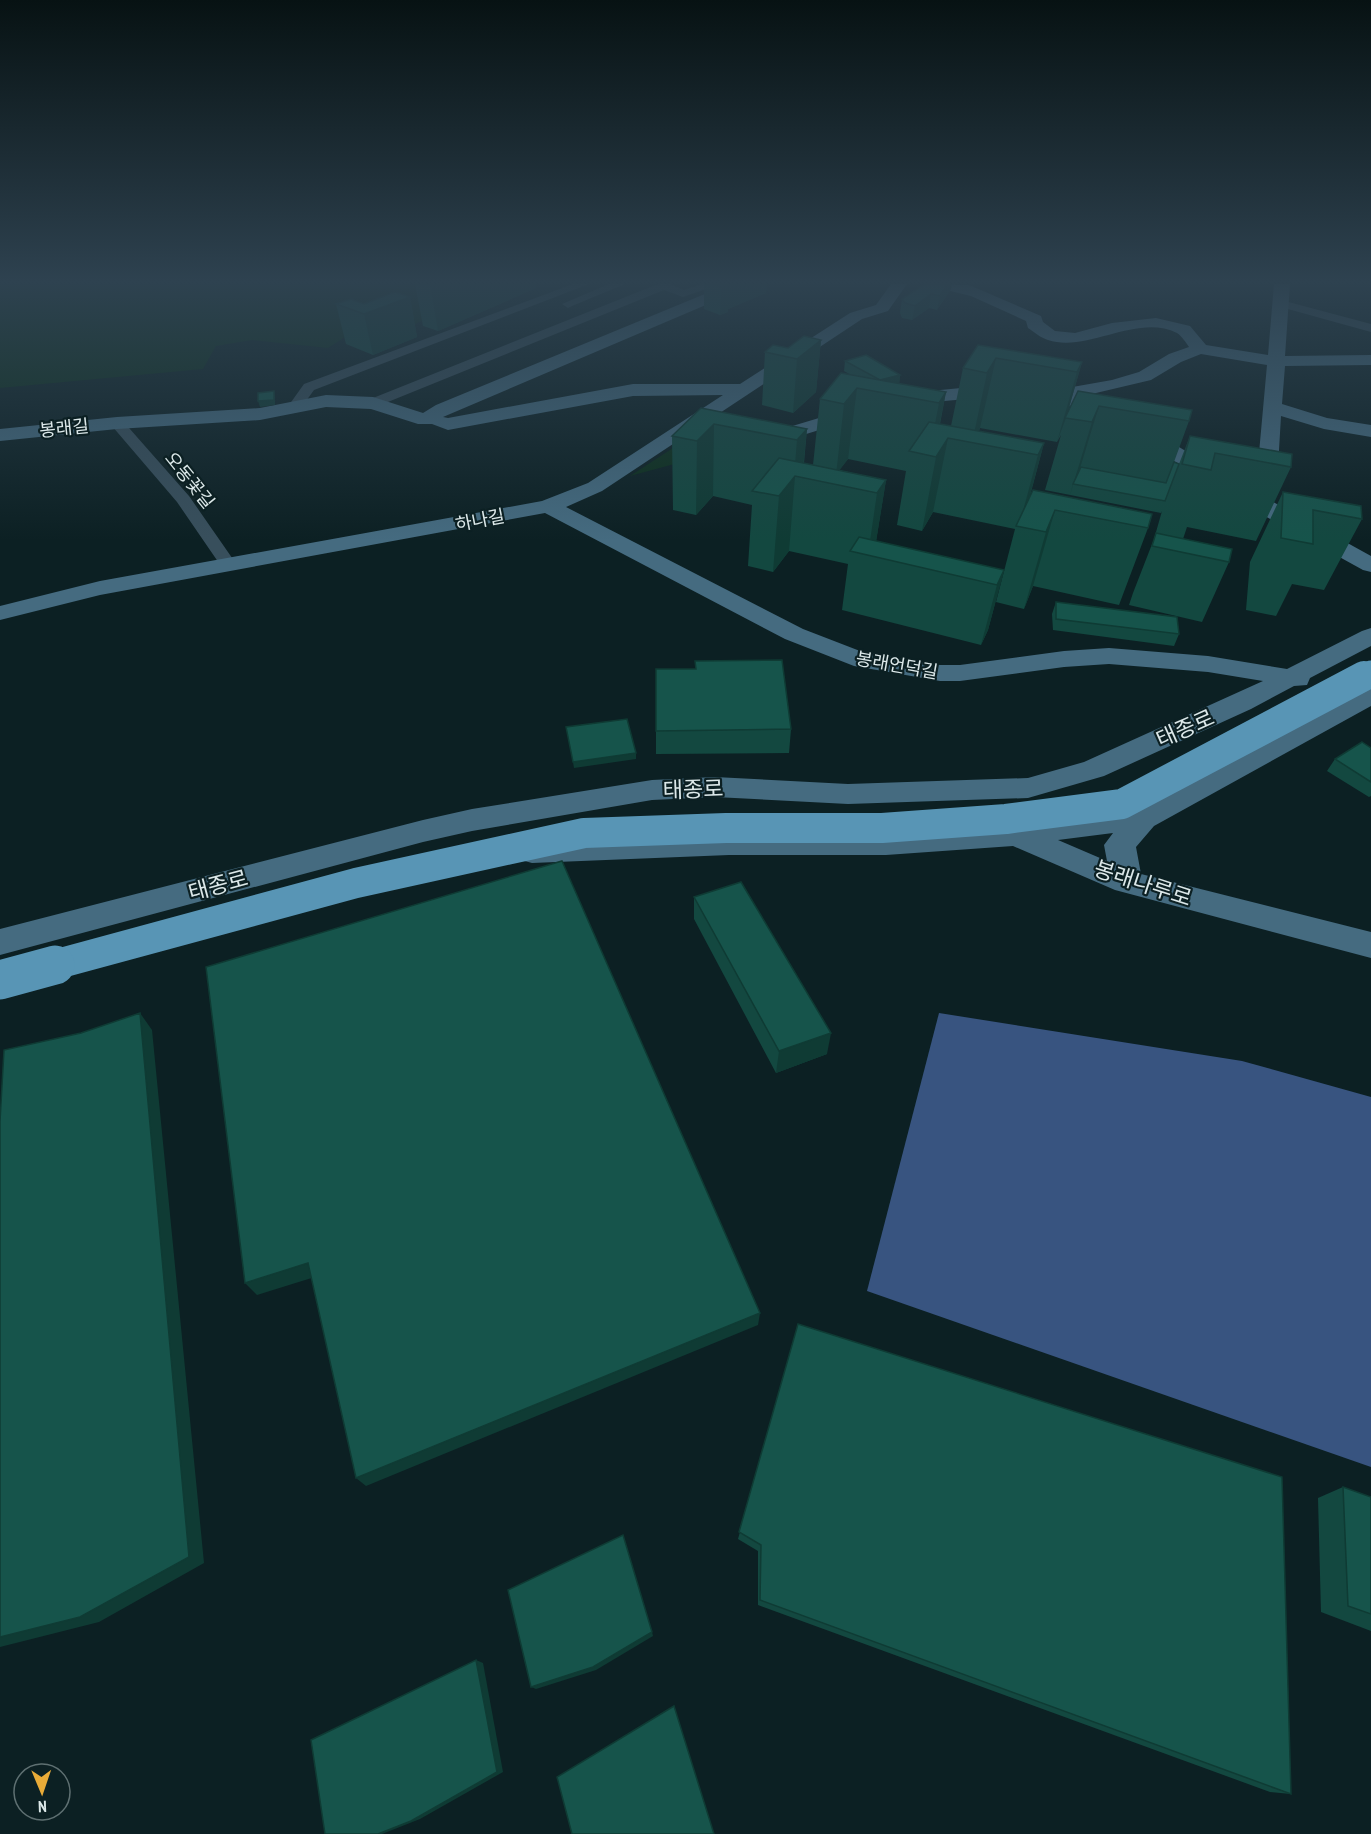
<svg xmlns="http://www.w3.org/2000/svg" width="1371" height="1834" font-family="'PT Sans Narrow','Noto Sans KR',sans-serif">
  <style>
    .green { fill: #0c2f1c }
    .water { fill: #385480 }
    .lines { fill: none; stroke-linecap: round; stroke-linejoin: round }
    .street { fill: #384f5c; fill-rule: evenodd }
    .secondary { fill: #456b80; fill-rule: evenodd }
    .highway-bridge-far2 { stroke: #5895b5; stroke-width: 23 }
    .highway-bridge-far1 { stroke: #5895b5; stroke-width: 30 }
    .highway-bridge { stroke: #5895b5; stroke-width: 39 }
    .wall { fill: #134840 }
    .shaded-wall { fill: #0f3b34 }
    .building { fill: #16544b; stroke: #0f3b34; stroke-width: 1.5 }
    .labels { text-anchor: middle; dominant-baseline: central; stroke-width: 4.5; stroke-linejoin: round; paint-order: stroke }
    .far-street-label { font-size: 18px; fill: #dce8e9; stroke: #0c2023 }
    .street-label { font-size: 22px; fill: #dce8e9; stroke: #0c2023 }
  </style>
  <rect width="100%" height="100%" fill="#0c2023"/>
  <!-- green -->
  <g class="green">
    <path d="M0,284H498L411,326L350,334L328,348L252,340L216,346L203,369L0,388Z"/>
    <path d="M719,418L752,443L630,476Z"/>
  </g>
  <!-- water -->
  <path class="water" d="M939,1013L1242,1061L1371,1097V1467L867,1291Z"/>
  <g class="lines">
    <!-- street -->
    <g class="street">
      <path d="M573,284H589L314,390L301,408L296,409L289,405L304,384Z"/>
      <path d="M609,284H625L572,306L568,308L562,304Z"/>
      <path d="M658,284H670L684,290L702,284H720L683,297L664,290L378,406H368L366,403L368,400Z"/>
      <path d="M1281,300L1371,324V332L1277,306L1275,304Z"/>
      <path d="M117,419L122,420L189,496L237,565L235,569H223L177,502L112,426L110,423L112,420Z"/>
    </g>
    <!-- secondary -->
    <g class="secondary">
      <path d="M729,284H751L748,287L443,417L448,418L633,384H740L850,313L876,305L891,284H907L888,311L862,319L602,491L566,507L803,629L860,651L940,665H960L1064,651L1109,648L1208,656L1287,669L1362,631L1371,628V646L1310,678L1307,685L1294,686L1251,709L1104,776L1028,798L848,804L715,797L652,800L472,831L423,842L0,955V929L423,820L472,809L652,780L715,777L848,784L1028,778L1084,762L1263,681L1208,672L1109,664L1064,667L960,681H940L854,666L785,639L545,513L100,595L0,620V606L100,581L542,501L588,483L723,395L633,396L448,430L432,424H418L371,409L326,407L260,420L117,429L0,441V429L117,417L260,408L326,395L373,397L423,413L436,405Z"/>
      <path d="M931,284L969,285L1041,316L1043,322L1055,331L1075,333L1112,323L1156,318L1190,326L1206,345L1268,355L1274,284H1290L1285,356L1371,355V365L1285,366L1282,404L1327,418L1371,425V437L1324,429L1281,416L1278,467L1275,471L1246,487L1371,556V572L1363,570C1322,547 1279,525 1239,501C1173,461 1107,416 1033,393L901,405L780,442L757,440L754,436L757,432L779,430L899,394L1034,381L1061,389L1112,380L1139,372L1169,354L1189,347C1186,343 1182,336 1177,333C1137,313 1088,353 1048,340C1041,338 1034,332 1028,328L1026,321L971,296L934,287ZM1201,354L1267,365L1258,464L1234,480L1159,435L1079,397L1151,380L1181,362Z"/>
      <path d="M1371,687V706L1154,826L1136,847L1141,874L1371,932V958L1115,890L1013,846L886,855H729L532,863L521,860L516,852L521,844L532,841L729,833H886L1017,824L1137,808L1362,689ZM1113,833L1104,845L1107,861L1058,840Z"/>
    </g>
    <!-- highway-bridge-far2 -->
    <path class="highway-bridge-far2" d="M1361,677L1371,672"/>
    <!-- highway-bridge-far1 -->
    <path class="highway-bridge-far1" d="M50,966L356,883L584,833L726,828H882L1006,819L1122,804L1364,676"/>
    <!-- highway-bridge -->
    <path class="highway-bridge" d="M0,980L55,965"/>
  </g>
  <!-- wall -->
  <g class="wall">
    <path d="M415,284H535L536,288L438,331L423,326Z"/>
    <path d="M704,284H767L766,293L728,309V312L720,315L704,309Z"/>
    <path d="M951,289L937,310L929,308L912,320L902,318L900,313L902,299Z"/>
    <path d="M410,297L417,337L373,355L346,344L336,304H364Z"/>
    <path d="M821,340L816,392L793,413L762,405L765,352L788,348Z"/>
    <path d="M978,345L1082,362L1067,415L1078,391L1189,421L1174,462L1179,464L1190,436L1291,467L1256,541L1187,527L1183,539L1229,562L1202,622L1129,605L1133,593L1154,539L1162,511L1161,513L1045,490L1061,435L1057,442L980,428L979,431L1044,443L1030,496L1148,528L1119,605L1033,586L1024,609L996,602L1015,529L933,512L922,531L897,525L906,471L848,459L839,470L886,480L876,541L1004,570L988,630L981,645L842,610L848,564L789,551L773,572L748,566L752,505L713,496L696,515L673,510L672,436L701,408L807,429L804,463L813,465L820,399L851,375L844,371L845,361L900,375L899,384L946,392L940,424L951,426L963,368Z"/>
    <path d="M1283,492L1362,519L1324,590L1292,584L1276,616L1246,610L1250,562Z"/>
    <path d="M1056,602L1179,634L1174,646L1053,630L1052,614Z"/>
    <path d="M791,729L789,753L656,754V731Z"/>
    <path d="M1371,748V796L1369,797L1327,771L1335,759Z"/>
    <path d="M694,897L827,1054L776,1073L694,919Z"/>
    <path d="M798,1324L1291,1794L1270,1792L758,1605V1551L738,1539Z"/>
    <path d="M1343,1487L1371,1497V1631L1321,1612L1318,1498Z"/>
  </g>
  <!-- shaded-wall -->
  <g class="shaded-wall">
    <path d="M430,284H535L536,288L438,331Z"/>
    <path d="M725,284H767L766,293L728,309V312L720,315L721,287Z"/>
    <path d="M947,284H952L951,289L937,310L940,296Z"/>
    <path d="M931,294L929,308L912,320L915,306Z"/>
    <path d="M410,297L417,337L373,355L364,314Z"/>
    <path d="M821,340L816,392L793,413L797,359Z"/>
    <path d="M996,358L980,428L972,443L987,373Z"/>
    <path d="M1082,362L1066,418L1057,442L1077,372Z"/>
    <path d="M900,375L899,385L880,380Z"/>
    <path d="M857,388L848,459L836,475L844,404Z"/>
    <path d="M274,391L275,397V405L260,407L258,401Z"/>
    <path d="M946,392L933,456L929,455L939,403Z"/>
    <path d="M1099,406L1077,478L1073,484L1070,495L1092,422Z"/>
    <path d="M714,424L713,496L696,515L697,441Z"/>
    <path d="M807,429L802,477L795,476L789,551L773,572L779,496L794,477L797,440Z"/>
    <path d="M948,438L933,512L922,531L936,457Z"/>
    <path d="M1044,443L1024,517L1019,526L1038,455Z"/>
    <path d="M886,480L874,555H868L877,493Z"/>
    <path d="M1055,510L1033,586L1024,609L1046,532Z"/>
    <path d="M1004,570L988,630L981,645L997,585Z"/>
    <path d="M636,753V759L574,768L573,762Z"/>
    <path d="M140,1013L152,1030L204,1563L99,1622L0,1647V1637Z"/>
    <path d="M831,1033L827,1054L776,1073L779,1051Z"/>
    <path d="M308,1263L318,1276L257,1295L245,1283Z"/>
    <path d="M760,1313L758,1325L366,1486L356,1478Z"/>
    <path d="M652,1632L653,1636L596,1670L536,1689L531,1687Z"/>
    <path d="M476,1660L483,1663L503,1772L420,1819L382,1834H378Z"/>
  </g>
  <!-- building -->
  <g class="building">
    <path d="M712,284H728L721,287Z"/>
    <path d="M925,284H947L940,296L931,294L915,306L905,303L902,299Z"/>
    <path d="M395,292L410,297L364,314L336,304L351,299L364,304Z"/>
    <path d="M804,336L821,340L797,359L765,352L773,345L788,348Z"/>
    <path d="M978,345L1082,362L1077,372L996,358L987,373L963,368Z"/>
    <path d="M866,355L900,375L880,380L845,361Z"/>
    <path d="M841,373L946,392L939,403L857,388L844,404L820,399Z"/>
    <path d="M274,391V400L258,401V393Z"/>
    <path d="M1078,391L1192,410L1189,421L1099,406L1092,422L1065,418Z"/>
    <path d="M701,408L807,429L797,440L714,424L697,441L672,436Z"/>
    <path d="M929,422L1044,443L1038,455L948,438L936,457L909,451Z"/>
    <path d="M1190,436L1292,454L1291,467L1215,453L1211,470L1182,464Z"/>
    <path d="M779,458L886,480L877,493L795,476L779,496L752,491Z"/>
    <path d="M1174,462L1179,464L1165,501L1073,484L1081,467L1166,483Z"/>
    <path d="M1033,490L1152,514L1148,528L1055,510L1046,532L1016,526Z"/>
    <path d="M1283,492L1361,506L1362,519L1313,510V544L1281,538Z"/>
    <path d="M1156,533L1232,549L1229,562L1152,546Z"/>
    <path d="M859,537L1004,570L997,585L850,551Z"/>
    <path d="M1056,602L1177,617L1179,634L1056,619Z"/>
    <path d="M782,660L791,729L656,731V669H696L695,661Z"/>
    <path d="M627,719L636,753L573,762L566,727Z"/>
    <path d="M1362,742L1371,748V782L1335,759Z"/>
    <path d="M562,861L760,1313L356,1478L308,1263L245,1283L206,967Z"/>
    <path d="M741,882L831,1033L779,1051L694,897Z"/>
    <path d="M140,1013L189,1557L80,1617L0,1637V1121L4,1050L81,1033Z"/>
    <path d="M798,1324L1282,1477L1291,1794L760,1600L761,1545L739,1532Z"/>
    <path d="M1343,1487L1371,1497V1614L1348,1606Z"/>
    <path d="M623,1535L652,1632L593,1667L531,1687L508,1590Z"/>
    <path d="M476,1660L497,1772L411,1821L378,1834H325L311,1740Z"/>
    <path d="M674,1706L714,1834H572L557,1777Z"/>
  </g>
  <!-- sky -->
  <linearGradient id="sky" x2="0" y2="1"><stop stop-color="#071213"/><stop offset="0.52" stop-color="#2e4250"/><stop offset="1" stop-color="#2e4250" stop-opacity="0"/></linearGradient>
  <rect width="1371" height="541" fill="url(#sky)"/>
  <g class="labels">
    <!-- far-street labels -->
    <g class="far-street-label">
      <text transform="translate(64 428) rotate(-6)">봉래길</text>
      <text transform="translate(190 480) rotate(51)">오동꽃길</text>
      <text transform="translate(480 520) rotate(-11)">하나길</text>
      <text transform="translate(897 665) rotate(10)">봉래언덕길</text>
    </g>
    <!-- street labels -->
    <g class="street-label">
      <text transform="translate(1185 728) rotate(-24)">태종로</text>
      <text transform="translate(693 789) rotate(-2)">태종로</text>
      <text transform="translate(1143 883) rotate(18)">봉래나루로</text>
      <text transform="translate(218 885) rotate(-15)">태종로</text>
    </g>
  </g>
  <!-- north arrow -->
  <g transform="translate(42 1792) rotate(178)"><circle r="28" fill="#0c2023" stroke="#5f7072" stroke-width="1.5"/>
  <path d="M0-4.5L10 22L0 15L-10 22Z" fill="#e9ab38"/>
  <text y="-9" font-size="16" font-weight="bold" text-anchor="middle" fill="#dce8e9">N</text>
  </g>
</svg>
